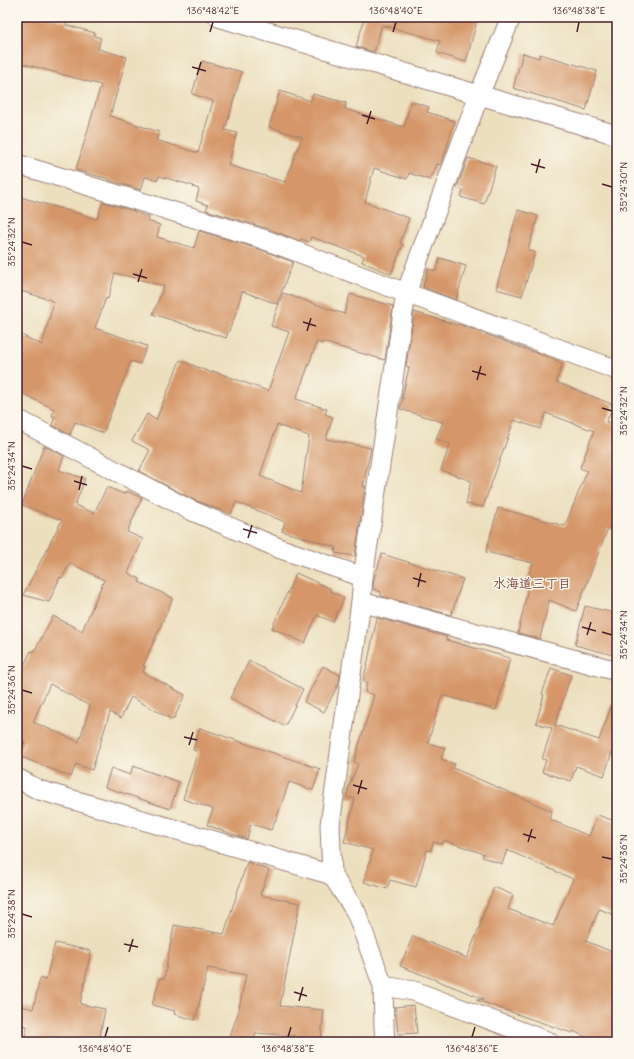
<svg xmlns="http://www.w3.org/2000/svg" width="634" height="1059" font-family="Delius,'Klee One',sans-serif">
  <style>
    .building { fill: #d59769; fill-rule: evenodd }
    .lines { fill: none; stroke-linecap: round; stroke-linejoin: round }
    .minor-casing { stroke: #9b7f74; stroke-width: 21 }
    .minor { stroke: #fff; stroke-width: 19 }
    .ticks { fill: none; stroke: #4a1f2b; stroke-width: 1.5 }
    .labels { text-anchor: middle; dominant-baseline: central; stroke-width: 3; stroke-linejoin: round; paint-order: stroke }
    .neighbourhood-label { font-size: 13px; font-weight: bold; fill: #7b4941; stroke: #fbf7ec }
    .neatline { fill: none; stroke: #4a1f2b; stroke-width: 1.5 }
    .ticks-label { font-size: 10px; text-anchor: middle; fill: #4a1f2b }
  </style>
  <rect width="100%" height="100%" fill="#fbf7ec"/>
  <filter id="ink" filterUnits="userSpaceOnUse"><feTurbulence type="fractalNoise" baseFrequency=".025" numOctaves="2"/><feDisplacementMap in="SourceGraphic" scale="8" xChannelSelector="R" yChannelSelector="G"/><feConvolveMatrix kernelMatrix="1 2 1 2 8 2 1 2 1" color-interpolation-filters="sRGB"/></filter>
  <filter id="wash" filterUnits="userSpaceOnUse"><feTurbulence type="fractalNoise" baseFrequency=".012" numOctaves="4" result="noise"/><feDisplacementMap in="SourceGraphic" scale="16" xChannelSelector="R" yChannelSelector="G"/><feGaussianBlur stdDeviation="0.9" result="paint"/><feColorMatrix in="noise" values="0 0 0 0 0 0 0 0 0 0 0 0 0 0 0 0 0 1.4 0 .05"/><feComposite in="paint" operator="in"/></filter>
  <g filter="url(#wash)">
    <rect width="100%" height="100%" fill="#ecdfbe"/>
    <g id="blocks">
      <!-- building -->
      <g class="building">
        <path d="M17,17H49L67,22L66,25L95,33L94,36L101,38L98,49L127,57L110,116L159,132L156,140L198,153L213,101L192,94L202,61L242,72L225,130L237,133L228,165L285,182L302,137L269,127L280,91L311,101L313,94L346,103L345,109L404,127L411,101L429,107L427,112L455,121L441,165L437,164L430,180L409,173L407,179L374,168L365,202L409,218L400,243L403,244L391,274L362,262L364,256L311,237L309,242L301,239L300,241L266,228L206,210L208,205L196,201L199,189L193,187L194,186L159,176L158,180L145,177L141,190L109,180V179L76,170L101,85L17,62Z"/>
        <path d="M365,17H478L466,62L437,53L440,41L382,25L374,52L356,47Z"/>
        <path d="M523,53L539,58L540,54L597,71L586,110L513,88Z"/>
        <path d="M468,158L496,166L484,204L461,197L463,190L457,188Z"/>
        <path d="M17,196L97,219L103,202L134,211V212L149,217L148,221L160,225L157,237L194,248L199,231L259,249L293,262L277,304L242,291L235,316L226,338L153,314L164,286L115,273L108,299L106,298L95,328L147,346L140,364L131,361L103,433L75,422L70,435L52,425L55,417L52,416L54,409L17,391V333L42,345L54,302L51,301V300L17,290Z"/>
        <path d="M518,210L538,216L528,250L535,252L522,296L496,289Z"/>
        <path d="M440,258L466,266L456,300L423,287L428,269L436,271Z"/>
        <path d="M283,293L344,314L350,294L393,306L385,360L322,342V344L317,342L296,399L327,409L325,414L333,417L326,439L371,448L363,486H365L355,556L335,553L336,547L282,531L285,522L236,502L231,514L192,499L139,471L150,450L132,441L147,414L156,420L180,360L212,373L213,371L268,391L289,332L271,326ZM277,425L309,436L301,493L260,476Z"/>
        <path d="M414,312L458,325V324L563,363L556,382L614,405L606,422L617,426V531L608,528L576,611L549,600L540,639L518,633L528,588L524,586L533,563L486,552L498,508L565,526L587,471L580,468L594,431L546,413L540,429L514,420L483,507L466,504L471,481L441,470L450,444L436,439L443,422L400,409L403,398H402L409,367L406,366Z"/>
        <path d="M44,446L64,456L59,470L85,479L75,505L94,513L107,487L124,494L126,491L142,498L127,532L143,539L128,573L140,579L139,582L173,598L143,666L145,667L143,672L185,695L173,720L131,697L121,718L110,712L92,770L76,764L71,777L19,756L25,742L24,741L17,758V680L31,651L34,652L53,616L82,631L104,580L70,563L62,578L60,577L49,602L23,595L62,520L22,505ZM50,684L90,706L79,742L33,722Z"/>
        <path d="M382,554L463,579L451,615L381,596V592L373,589L374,579Z"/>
        <path d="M296,573L331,589L330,591L344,598L333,622L317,615L305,643L272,628Z"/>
        <path d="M585,606L614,613V616L617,617V656L575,645Z"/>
        <path d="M377,618L447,637L446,640L510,658L496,710L442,695L428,743L445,748L441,759L455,764L453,768L552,811L549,819L589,836L598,815L617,822V916L599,909L586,941L617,954V1042H597L573,1031L572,1033L476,1000L484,999L400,966L413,936L467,958L481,923H480L494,887L513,895L508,909L553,926L573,879L507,850L502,864L482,857L484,854L444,840L443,844L433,842L431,851L427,850L416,887L390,880L387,889L364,882L373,850L344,842L355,799L346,797L349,786L358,764L354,762L374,695L365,692L367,682L363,681L368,661Z"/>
        <path d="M249,661L303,689L285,726L230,698Z"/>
        <path d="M323,666L340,675L339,683L324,712L304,702Z"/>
        <path d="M551,668L571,675L555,725L599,740L615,696L617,697V754L612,752L604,776L576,766L571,781L542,772L546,760L542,759L552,728L536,723L544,695L542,694Z"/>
        <path d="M200,728L320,769L313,790L289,782L276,820H275L271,830L251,824L247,839L207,825L213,809L183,799L198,751L193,750Z"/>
        <path d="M133,766L179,782L170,809L105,787L111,768L130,775Z"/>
        <path d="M247,862L269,870L260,895L300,903L280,1006L324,1010L321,1039L313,1038L312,1042H294L295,1036L256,1033L253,1042H228L238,1013L246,975L208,968L195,1020L174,1014L175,1011L152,1005L160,978L164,979L174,925L224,934Z"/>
        <path d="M55,943L91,951L80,1004L105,1009L99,1042H24L27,1026L17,1024V1005L33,1009L40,978L46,980Z"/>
        <path d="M414,1005L417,1033L398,1034L395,1007Z"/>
      </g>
    </g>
  </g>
  <g filter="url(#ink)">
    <use href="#blocks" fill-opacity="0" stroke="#9b7f74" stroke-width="1"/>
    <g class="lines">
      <!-- minor casing -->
      <g class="minor-casing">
        <g id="minor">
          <path d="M218,17L479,95L617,135"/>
          <path d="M17,164L263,239L406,293L617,370"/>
          <path d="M17,419L188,509L281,549L363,577"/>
          <path d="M361,602L617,671"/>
          <path d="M17,778L39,790L332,875"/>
          <path d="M383,986L414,991L549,1042"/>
          <path d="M385,1042L384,1026L383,986L356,912L332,875L330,825L361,602L363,577L406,293L479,95L511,17"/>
        </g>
      </g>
      <!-- minor -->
      <use href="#minor" class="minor"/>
    </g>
  </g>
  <!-- ticks -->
  <path class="ticks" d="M210,32L213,22M393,32L396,22M577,32L579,22M192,67L206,71M197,75L201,62M362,115L375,119M367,124L371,111M531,164L545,168M536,173L540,159M602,184L612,187M22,242L32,245M133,274L147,278M138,282L142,269M303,322L316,326M307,331L311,318M472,371L486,375M477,380L481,366M602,408L612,411M22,466L32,469M74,481L87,485M79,490L82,476M243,529L257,533M248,538L252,525M413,578L426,582M418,587L421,573M582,627L596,631M602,632L612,635M587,635L591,622M22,690L32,693M184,737L197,740M189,745L193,732M353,785L367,789M358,794L362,780M523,834L536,838M528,842L532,829M602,857L612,859M22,914L32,917M124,944L138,947M129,952L133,939M294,992L307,996M299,1001L303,987M105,1037L108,1027M288,1037L291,1027M472,1037L475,1027"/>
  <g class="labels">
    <!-- neighbourhood labels -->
    <g class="neighbourhood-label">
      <text x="532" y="583">水海道三丁目</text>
    </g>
  </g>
  <!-- margin -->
  <rect width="634" height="1059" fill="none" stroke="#fbf7ec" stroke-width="44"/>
  <rect x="22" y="22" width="590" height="1015" class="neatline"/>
  <g class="ticks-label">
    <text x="213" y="14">136°48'42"E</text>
    <text x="396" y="14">136°48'40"E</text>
    <text x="579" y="14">136°48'38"E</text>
    <text transform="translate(623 187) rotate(-90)" y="4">35°24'30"N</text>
    <text transform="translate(11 242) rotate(-90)" y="4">35°24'32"N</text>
    <text transform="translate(623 411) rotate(-90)" y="4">35°24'32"N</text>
    <text transform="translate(11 466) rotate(-90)" y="4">35°24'34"N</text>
    <text transform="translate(623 635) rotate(-90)" y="4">35°24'34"N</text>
    <text transform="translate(11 690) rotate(-90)" y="4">35°24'36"N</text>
    <text transform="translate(623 859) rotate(-90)" y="4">35°24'36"N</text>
    <text transform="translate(11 914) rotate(-90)" y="4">35°24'38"N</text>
    <text x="105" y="1052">136°48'40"E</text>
    <text x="288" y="1052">136°48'38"E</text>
    <text x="472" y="1052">136°48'36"E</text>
  </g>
</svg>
